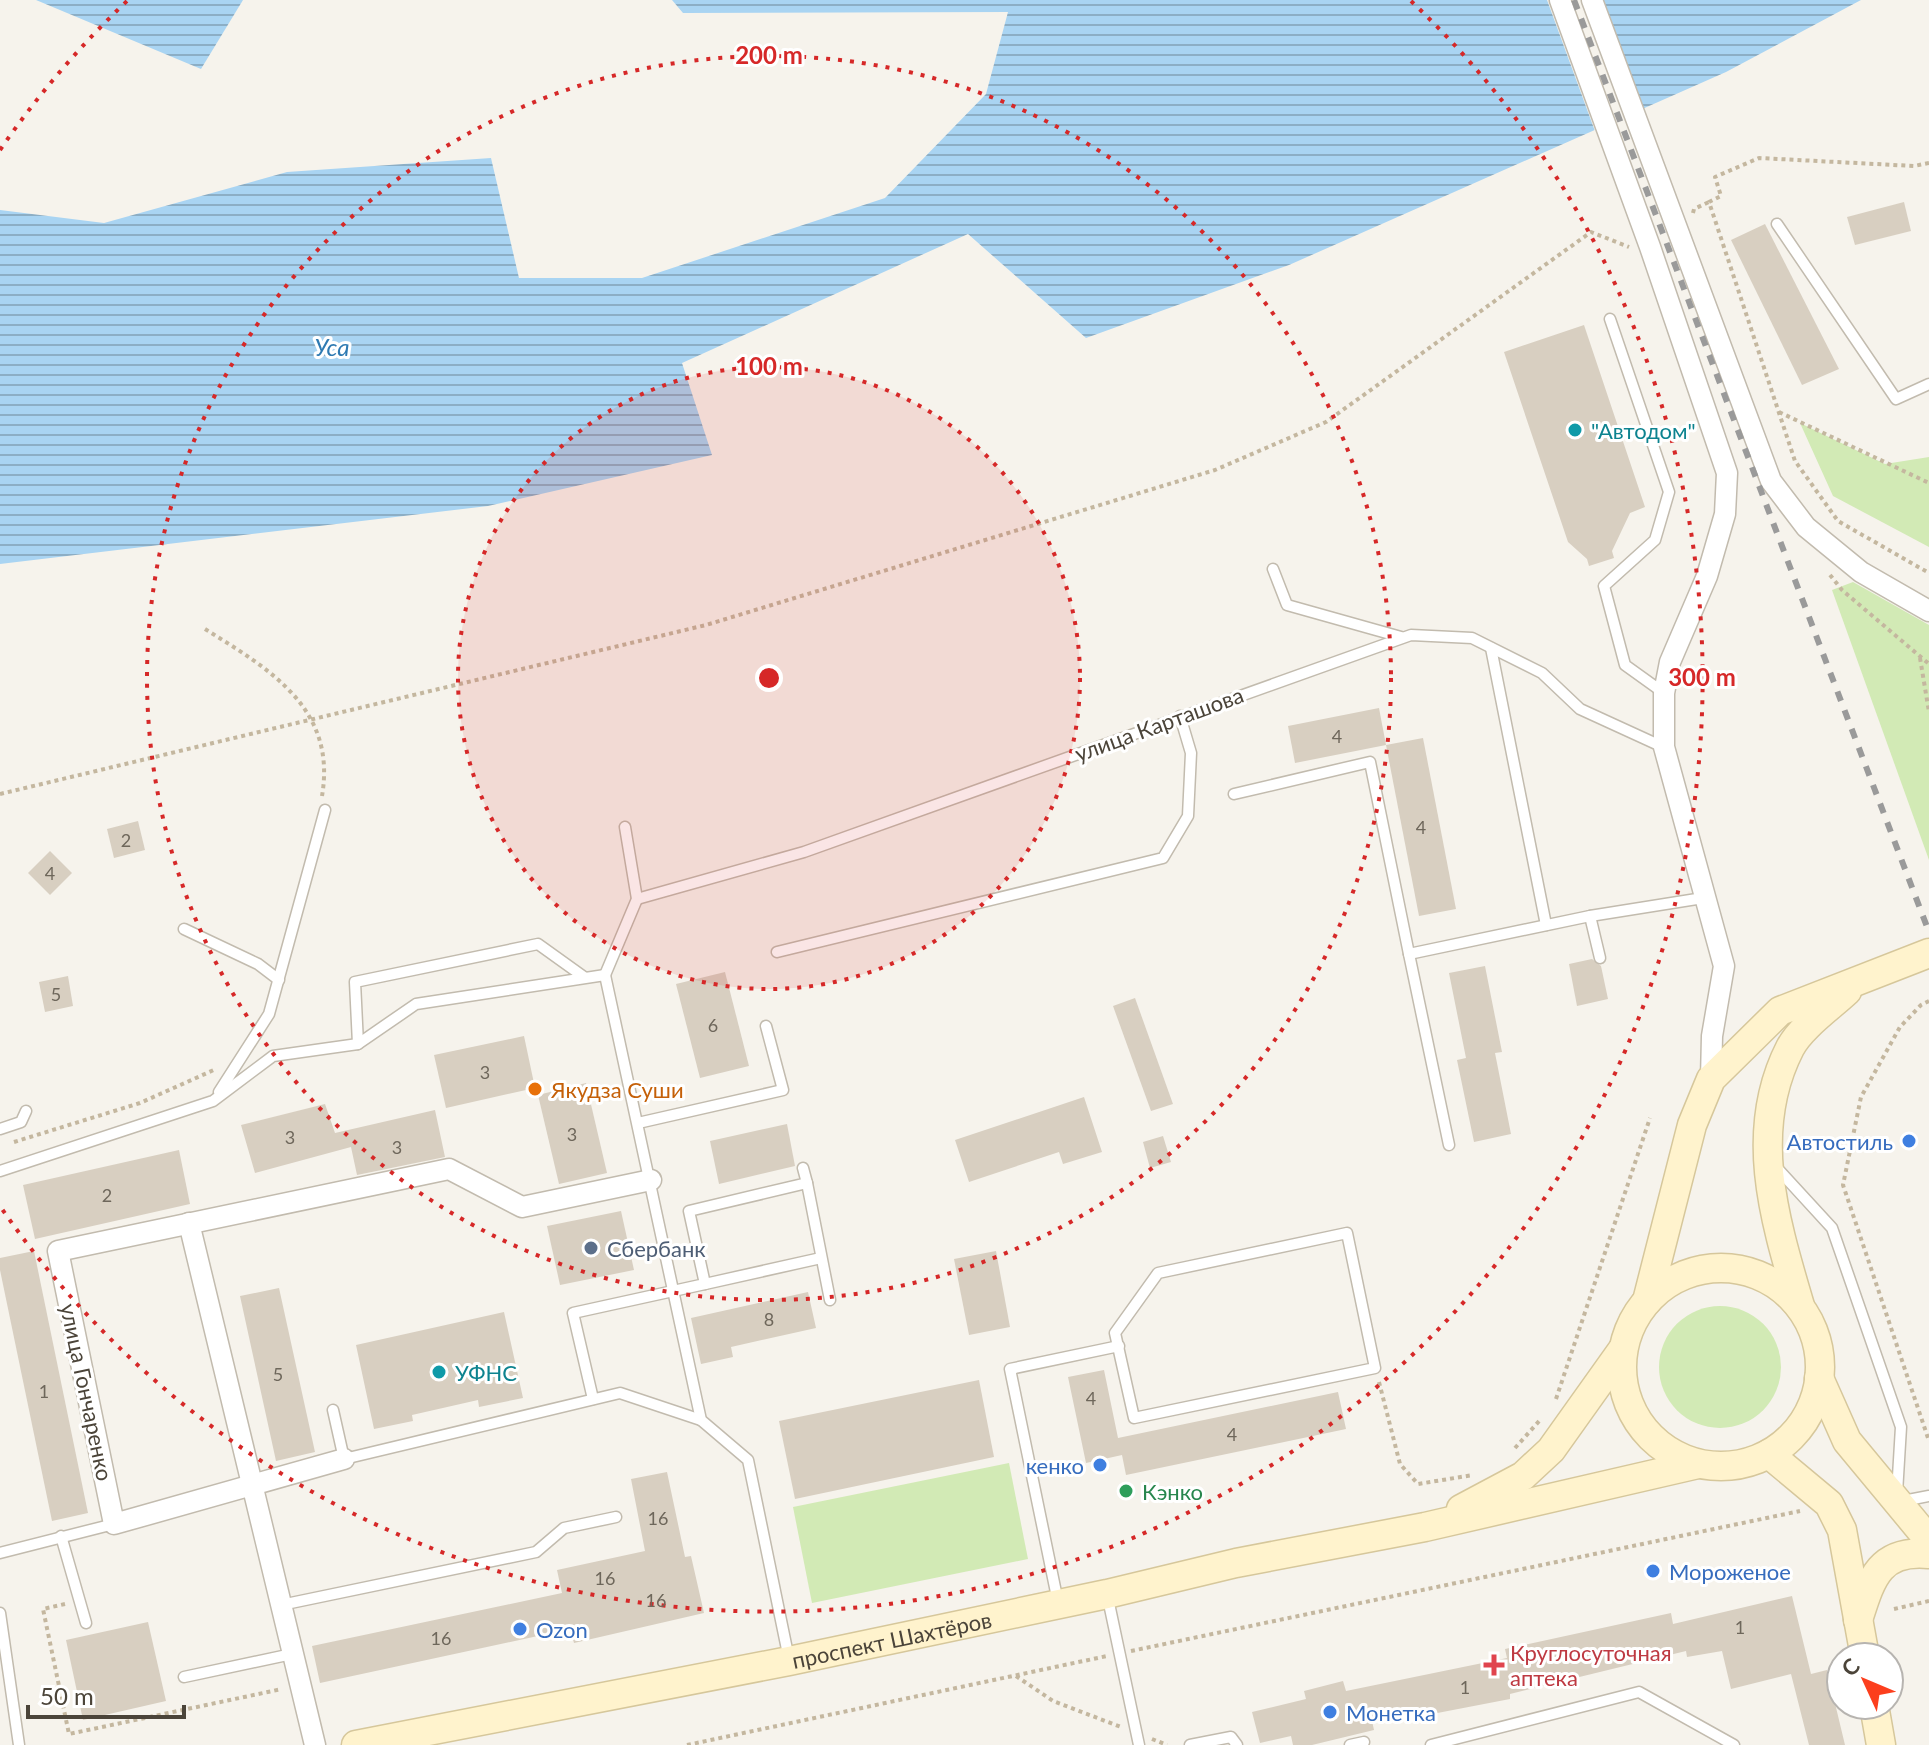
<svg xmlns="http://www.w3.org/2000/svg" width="1929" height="1745" font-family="Lato,sans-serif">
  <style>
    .green { fill: #d2eab5 }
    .water { fill: url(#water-rules) }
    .pier { fill: #f6f3ec }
    .building { fill: #d8cfc1 }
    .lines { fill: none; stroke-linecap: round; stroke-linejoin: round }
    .lane-casing { stroke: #c2bbae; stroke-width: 13 }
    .street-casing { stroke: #c2bbae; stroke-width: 23 }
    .secondary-casing { stroke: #d6c79b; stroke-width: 31 }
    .path { stroke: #c4b79f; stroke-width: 4; stroke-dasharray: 4 4; stroke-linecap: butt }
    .lane { stroke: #fff; stroke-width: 10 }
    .street { stroke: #fff; stroke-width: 20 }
    .secondary { stroke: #fff3cd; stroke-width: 28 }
    .rail { stroke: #9a9a9a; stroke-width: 6; stroke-dasharray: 10 10; stroke-linecap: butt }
    .ring { fill: none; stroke: #d62828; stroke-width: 4; stroke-dasharray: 4 8 }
    .culture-dot { fill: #0f9aa8; stroke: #fff; stroke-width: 3 }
    .food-dot { fill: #e8710a; stroke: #fff; stroke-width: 3 }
    .shop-dot { fill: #3f7fe0; stroke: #fff; stroke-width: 3 }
    .service-dot { fill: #5c6f8a; stroke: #fff; stroke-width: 3 }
    .leisure-dot { fill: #2e9e5b; stroke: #fff; stroke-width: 3 }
    .health-dot { fill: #e0444e; stroke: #fff; stroke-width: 3 }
    .labels { text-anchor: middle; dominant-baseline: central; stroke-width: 6; stroke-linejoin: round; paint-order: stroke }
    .number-label { font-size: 18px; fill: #6e675b }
    .culture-label { font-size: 22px; fill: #0d838f; stroke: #fff; text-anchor: start }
    .street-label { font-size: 22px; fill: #4b4439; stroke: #fff }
    .food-label { font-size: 22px; fill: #c56008; stroke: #fff; text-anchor: start }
    .shop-label { font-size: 22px; fill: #366cbe; stroke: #fff; text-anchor: start }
    .service-label { font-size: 22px; fill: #4e5e75; stroke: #fff; text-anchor: start }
    .leisure-label { font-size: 22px; fill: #27864d; stroke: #fff; text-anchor: start }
    .health-label { font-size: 22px; fill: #be3a42; stroke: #fff; text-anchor: start }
    .water-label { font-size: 24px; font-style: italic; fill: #2e7ab2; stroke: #fff }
    .centre { fill: #d62828; stroke: #fff; stroke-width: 4 }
    .ring-label { font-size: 24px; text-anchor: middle; font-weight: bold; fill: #d62828; stroke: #fff; stroke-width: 6; stroke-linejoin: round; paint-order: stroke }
  </style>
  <defs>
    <pattern id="water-rules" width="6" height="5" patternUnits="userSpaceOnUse" patternTransform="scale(2)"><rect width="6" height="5" fill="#a9d4f2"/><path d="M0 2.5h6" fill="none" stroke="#8caec5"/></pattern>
  </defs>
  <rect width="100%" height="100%" fill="#f6f3ec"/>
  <!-- green -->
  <g class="green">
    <path d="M1800,423L1885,464L1929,457V547L1833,496Z"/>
    <path d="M1853,582L1929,625V860L1832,590Z"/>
    <circle cx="1720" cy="1367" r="61"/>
    <path d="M1009,1463L1028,1559L812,1603L793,1507Z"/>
  </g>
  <!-- water -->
  <g class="water">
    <path d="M36,0H243L201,69Z"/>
    <path d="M672,0H1861L1726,72L1289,265L1086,338L968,234L682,363L712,455L488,506L0,564V210L104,223L287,172L491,158L519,278H642L885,198L986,94L1008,12L683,13Z"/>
  </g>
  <!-- pier -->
  <path class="pier" d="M1547,0H1602L1643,113L1596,134Z"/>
  <!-- building -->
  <g class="building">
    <path d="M1904,202L1911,231L1855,245L1847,217Z"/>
    <path d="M1765,224L1839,369L1802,385L1731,240Z"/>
    <path d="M1584,325L1645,507L1630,513L1612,551L1614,558L1589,566L1587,559L1568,542L1504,352Z"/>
    <path d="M1379,708L1386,745L1295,763L1288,726Z"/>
    <path d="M1423,738L1456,909L1419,916L1386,745Z"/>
    <path d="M138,821L145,850L114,858L107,829Z"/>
    <path d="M50,851L72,873L50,895L28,873Z"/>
    <path d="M1592,959L1601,966L1608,999L1577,1006L1569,964Z"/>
    <path d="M1485,966L1502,1052L1495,1053L1511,1134L1474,1142L1457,1060L1466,1058L1449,973Z"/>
    <path d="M725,972L749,1066L700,1078L676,984Z"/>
    <path d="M68,976L73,1006L45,1012L39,982Z"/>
    <path d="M1135,998L1173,1104L1151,1111L1113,1006Z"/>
    <path d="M524,1036L535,1088L446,1108L434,1055Z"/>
    <path d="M586,1083L607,1173L559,1184L538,1095Z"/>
    <path d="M1084,1097L1102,1152L1063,1164L1059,1152L969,1182L955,1140Z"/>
    <path d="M325,1104L335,1133L435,1110L445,1157L357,1175L351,1147L255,1173L241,1125Z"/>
    <path d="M787,1124L795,1166L719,1184L710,1141Z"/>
    <path d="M1163,1136L1171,1162L1150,1168L1143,1142Z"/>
    <path d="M179,1150L190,1204L35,1239L23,1185Z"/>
    <path d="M621,1211L634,1270L560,1285L547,1226Z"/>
    <path d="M34,1251L88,1513L52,1521L0,1270V1258Z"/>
    <path d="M996,1251L1010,1327L969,1335L954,1259Z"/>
    <path d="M279,1288L315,1452L276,1461L240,1296Z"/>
    <path d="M808,1292L816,1328L731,1347L733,1357L701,1364L691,1318Z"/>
    <path d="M504,1312L523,1398L479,1407L478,1400L412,1415L413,1421L374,1429L356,1345Z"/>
    <path d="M1104,1370L1118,1438L1338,1392L1346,1429L1126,1475L1122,1455L1086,1463L1068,1377Z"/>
    <path d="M979,1380L994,1457L795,1499L779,1421Z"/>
    <path d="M667,1472L685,1557L691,1556L704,1613L574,1643L570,1629L320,1683L312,1646L562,1593L557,1570L645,1551L631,1479Z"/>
    <path d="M1792,1596L1811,1674L1827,1670L1845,1745H1809L1791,1674L1731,1689L1722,1651L1687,1657L1686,1651L1510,1694V1699L1427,1715L1426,1707L1372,1721L1374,1730L1312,1745H1293L1291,1736L1260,1743L1252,1712L1306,1699L1304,1691L1343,1681L1346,1691L1507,1658L1505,1649L1671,1613L1673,1624Z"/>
    <path d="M148,1622L166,1701L83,1720L66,1640Z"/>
  </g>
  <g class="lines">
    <!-- lane casing -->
    <g class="lane-casing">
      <g id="lane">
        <path d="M1777,224L1896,399L1929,384"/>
        <path d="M1610,319L1669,492L1655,540L1604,586L1625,665L1664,693"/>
        <path d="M1273,569L1287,605L1401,637"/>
        <path d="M1491,648L1546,925"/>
        <path d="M1234,794L1370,762L1409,954L1590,916L1703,898"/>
        <path d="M637,899L804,852L1411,635L1472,638L1542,673L1580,709L1663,747"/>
        <path d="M1590,916L1600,958"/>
        <path d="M184,929L258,964L279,980"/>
        <path d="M777,952L1163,858L1188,816L1191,753L1180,716"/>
        <path d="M1409,954L1449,1145"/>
        <path d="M605,975L637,899L625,827"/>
        <path d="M358,1044L355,982L538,944L584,977"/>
        <path d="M219,1092L269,1014L325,810"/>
        <path d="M638,1123L783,1090L766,1026"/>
        <path d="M0,1129L21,1122L26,1111"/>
        <path d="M1775,1166L1832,1228L1901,1427L1897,1493"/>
        <path d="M0,1171L213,1101L273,1056L358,1044L416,1004L605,975L701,1420L748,1460L789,1659"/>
        <path d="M807,1183L830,1300"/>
        <path d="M1347,1233L1375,1368L1134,1418L1115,1333L1158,1273Z"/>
        <path d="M705,1284L821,1258"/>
        <path d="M593,1399L573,1313L705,1284L689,1211L807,1183L803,1168"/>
        <path d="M333,1410L344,1459L620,1393L701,1420"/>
        <path d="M1903,1501L1929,1496"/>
        <path d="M61,1536L86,1623"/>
        <path d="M0,1553L114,1524"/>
        <path d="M1107,1594L1139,1745"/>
        <path d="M1058,1602L1010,1369L1119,1346"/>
        <path d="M281,1605L536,1552L564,1528L616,1517"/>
        <path d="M0,1613L19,1745"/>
        <path d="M184,1677L292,1654"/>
        <path d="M1190,1745L1231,1737L1237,1745"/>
        <path d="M1350,1745L1364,1742"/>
        <path d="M1431,1745L1639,1692L1734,1745"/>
      </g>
    </g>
    <!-- street casing -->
    <g class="street-casing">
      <g id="street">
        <path d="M1560,0L1650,247L1727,473L1725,514L1707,576L1670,662L1664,693V747L1724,966L1712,1036L1711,1079"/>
        <path d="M1592,0L1771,481L1806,527L1861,572L1929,611"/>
        <path d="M189,1223L315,1745"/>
        <path d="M344,1459L114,1524L58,1251L449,1169L522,1207L651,1180"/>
      </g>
    </g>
    <!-- secondary casing -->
    <g class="secondary-casing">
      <g id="secondary">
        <circle cx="1721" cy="1367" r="99"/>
        <path d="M1647,1301L1692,1125L1711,1079L1780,1011L1929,953"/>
        <path d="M1800,1306C1775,1221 1747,1132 1790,1048C1801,1027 1830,1007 1847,991"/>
        <path d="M1819,1378L1847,1441L1929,1540"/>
        <path d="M1769,1454L1829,1504L1842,1530L1865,1657"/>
        <path d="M1461,1509L1523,1476L1551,1450L1623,1349"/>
        <path d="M1858,1620C1871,1579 1879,1549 1929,1554"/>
        <path d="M1874,1705L1881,1745"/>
        <path id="s1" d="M356,1745L789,1661L1107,1594L1236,1563L1425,1527L1698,1464"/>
      </g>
    </g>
    <!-- path -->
    <g class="path">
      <path d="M1929,163L1914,166L1759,158L1715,177L1721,196L1709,202L1795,461L1838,521L1929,573"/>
      <path d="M1693,213L1694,209L1709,202"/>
      <path d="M1779,412L1929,483"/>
      <path d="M1830,575L1842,590L1929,664"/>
      <path d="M205,629C269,669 337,708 322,796"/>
      <path d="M1920,658L1929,712"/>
      <path d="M0,794L706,625L1215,470L1326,422L1591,232L1629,247"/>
      <path d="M1929,1001L1921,1005L1900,1027L1861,1097L1843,1185L1929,1441"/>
      <path d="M14,1142L140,1103L216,1069"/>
      <path d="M1379,1382L1400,1464L1418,1484L1473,1475"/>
      <path d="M1556,1399L1650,1118"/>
      <path d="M1515,1448L1541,1419"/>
      <path d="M65,1604L43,1609L69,1734L282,1689"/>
      <path d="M1894,1609L1929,1601"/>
      <path d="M1131,1651L1800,1511"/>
      <path d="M1016,1676L1053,1701L1121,1727"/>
      <path d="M1152,1739L1167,1745"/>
      <path d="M687,1745L1107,1656"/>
    </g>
    <!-- lane -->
    <use href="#lane" class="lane"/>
    <!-- street -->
    <use href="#street" class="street"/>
    <!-- secondary -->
    <use href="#secondary" class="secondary"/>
    <!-- rail -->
    <path class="rail" d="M1574,0L1929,932"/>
  </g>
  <!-- distance rings -->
  <circle cx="769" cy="678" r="311" fill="#d62828" fill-opacity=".12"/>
  <g class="ring">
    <circle cx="769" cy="678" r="311"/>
    <circle cx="769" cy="678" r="622"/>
    <path d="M0 150A933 933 0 0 1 127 1M1411 1A933 933 0 1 1 0 1206"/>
  </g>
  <!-- markers -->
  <g class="culture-dot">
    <circle cx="1575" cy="430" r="8"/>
    <circle cx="439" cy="1372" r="8"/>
  </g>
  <circle class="food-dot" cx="535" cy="1089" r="8"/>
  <g class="shop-dot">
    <circle cx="1909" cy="1141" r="8"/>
    <circle cx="1100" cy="1465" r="8"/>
    <circle cx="1653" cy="1571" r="8"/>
    <circle cx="520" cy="1629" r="8"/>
    <circle cx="1330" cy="1712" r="8"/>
  </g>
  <circle class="service-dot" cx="591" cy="1248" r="8"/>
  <circle class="leisure-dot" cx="1126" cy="1491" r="8"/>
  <path class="health-dot" d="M1490 1653h8v8h8v8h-8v8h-8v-8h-8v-8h8z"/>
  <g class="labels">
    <!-- number labels -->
    <g class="number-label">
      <text x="1337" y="736">4</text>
      <text x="1421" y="827">4</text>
      <text x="126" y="840">2</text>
      <text x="50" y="873">4</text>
      <text x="56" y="994">5</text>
      <text x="713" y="1025">6</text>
      <text x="485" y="1072">3</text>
      <text x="572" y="1134">3</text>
      <text x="290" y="1137">3</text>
      <text x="397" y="1147">3</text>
      <text x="107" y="1195">2</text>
      <text x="769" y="1319">8</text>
      <text x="278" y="1374">5</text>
      <text x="44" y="1391">1</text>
      <text x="1091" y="1398">4</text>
      <text x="1232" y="1434">4</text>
      <text x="658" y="1518">16</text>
      <text x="605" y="1578">16</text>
      <text x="656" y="1600">16</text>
      <text x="1740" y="1627">1</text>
      <text x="441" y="1638">16</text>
      <text x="1465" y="1687">1</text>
    </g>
    <!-- culture labels -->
    <g class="culture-label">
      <text x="1591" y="430">"Автодом"</text>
      <text x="455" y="1372">УФНС</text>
    </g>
    <!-- street labels -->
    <g class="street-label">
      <text transform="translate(1159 724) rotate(-20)">улица Карташова</text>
      <text transform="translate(87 1392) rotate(78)">улица Гончаренко</text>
      <text stroke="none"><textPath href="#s1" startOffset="546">проспект Шахтёров</textPath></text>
    </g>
    <!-- food labels -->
    <g class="food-label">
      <text x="551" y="1089">Якудза Суши</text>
    </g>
    <!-- shop labels -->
    <g class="shop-label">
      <text x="1893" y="1141" text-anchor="end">Автостиль</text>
      <text x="1084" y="1465" text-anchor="end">кенко</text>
      <text x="1669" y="1571">Мороженое</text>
      <text x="536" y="1629">Ozon</text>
      <text x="1346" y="1712">Монетка</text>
    </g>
    <!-- service labels -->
    <g class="service-label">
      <text x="607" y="1248">Сбербанк</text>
    </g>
    <!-- leisure labels -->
    <g class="leisure-label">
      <text x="1142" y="1491">Кэнко</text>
    </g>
    <!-- health labels -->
    <g class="health-label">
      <text x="1510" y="1652">Круглосуточная<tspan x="1510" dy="25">аптека</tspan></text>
    </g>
    <!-- water labels -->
    <g class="water-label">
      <text x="332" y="346">Уса</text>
    </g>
  </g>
  <circle cx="769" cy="678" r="12" class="centre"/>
  <g class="ring-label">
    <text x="769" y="64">200 m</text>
    <text x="769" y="375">100 m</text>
    <text x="1702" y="686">300 m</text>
  </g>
  <!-- north arrow -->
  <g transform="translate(1865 1681) rotate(314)"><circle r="38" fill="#ffffff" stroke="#b7b4b0" stroke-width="2"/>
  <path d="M0-6L14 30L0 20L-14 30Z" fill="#fc3f1d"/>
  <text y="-12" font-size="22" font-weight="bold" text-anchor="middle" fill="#4b4439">С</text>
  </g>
  <!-- scale -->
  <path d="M28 1705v12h156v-12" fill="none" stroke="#4b4439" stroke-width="4"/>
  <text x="40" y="1705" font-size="24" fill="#4b4439" stroke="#ffffff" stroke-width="6" paint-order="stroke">50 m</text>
</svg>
